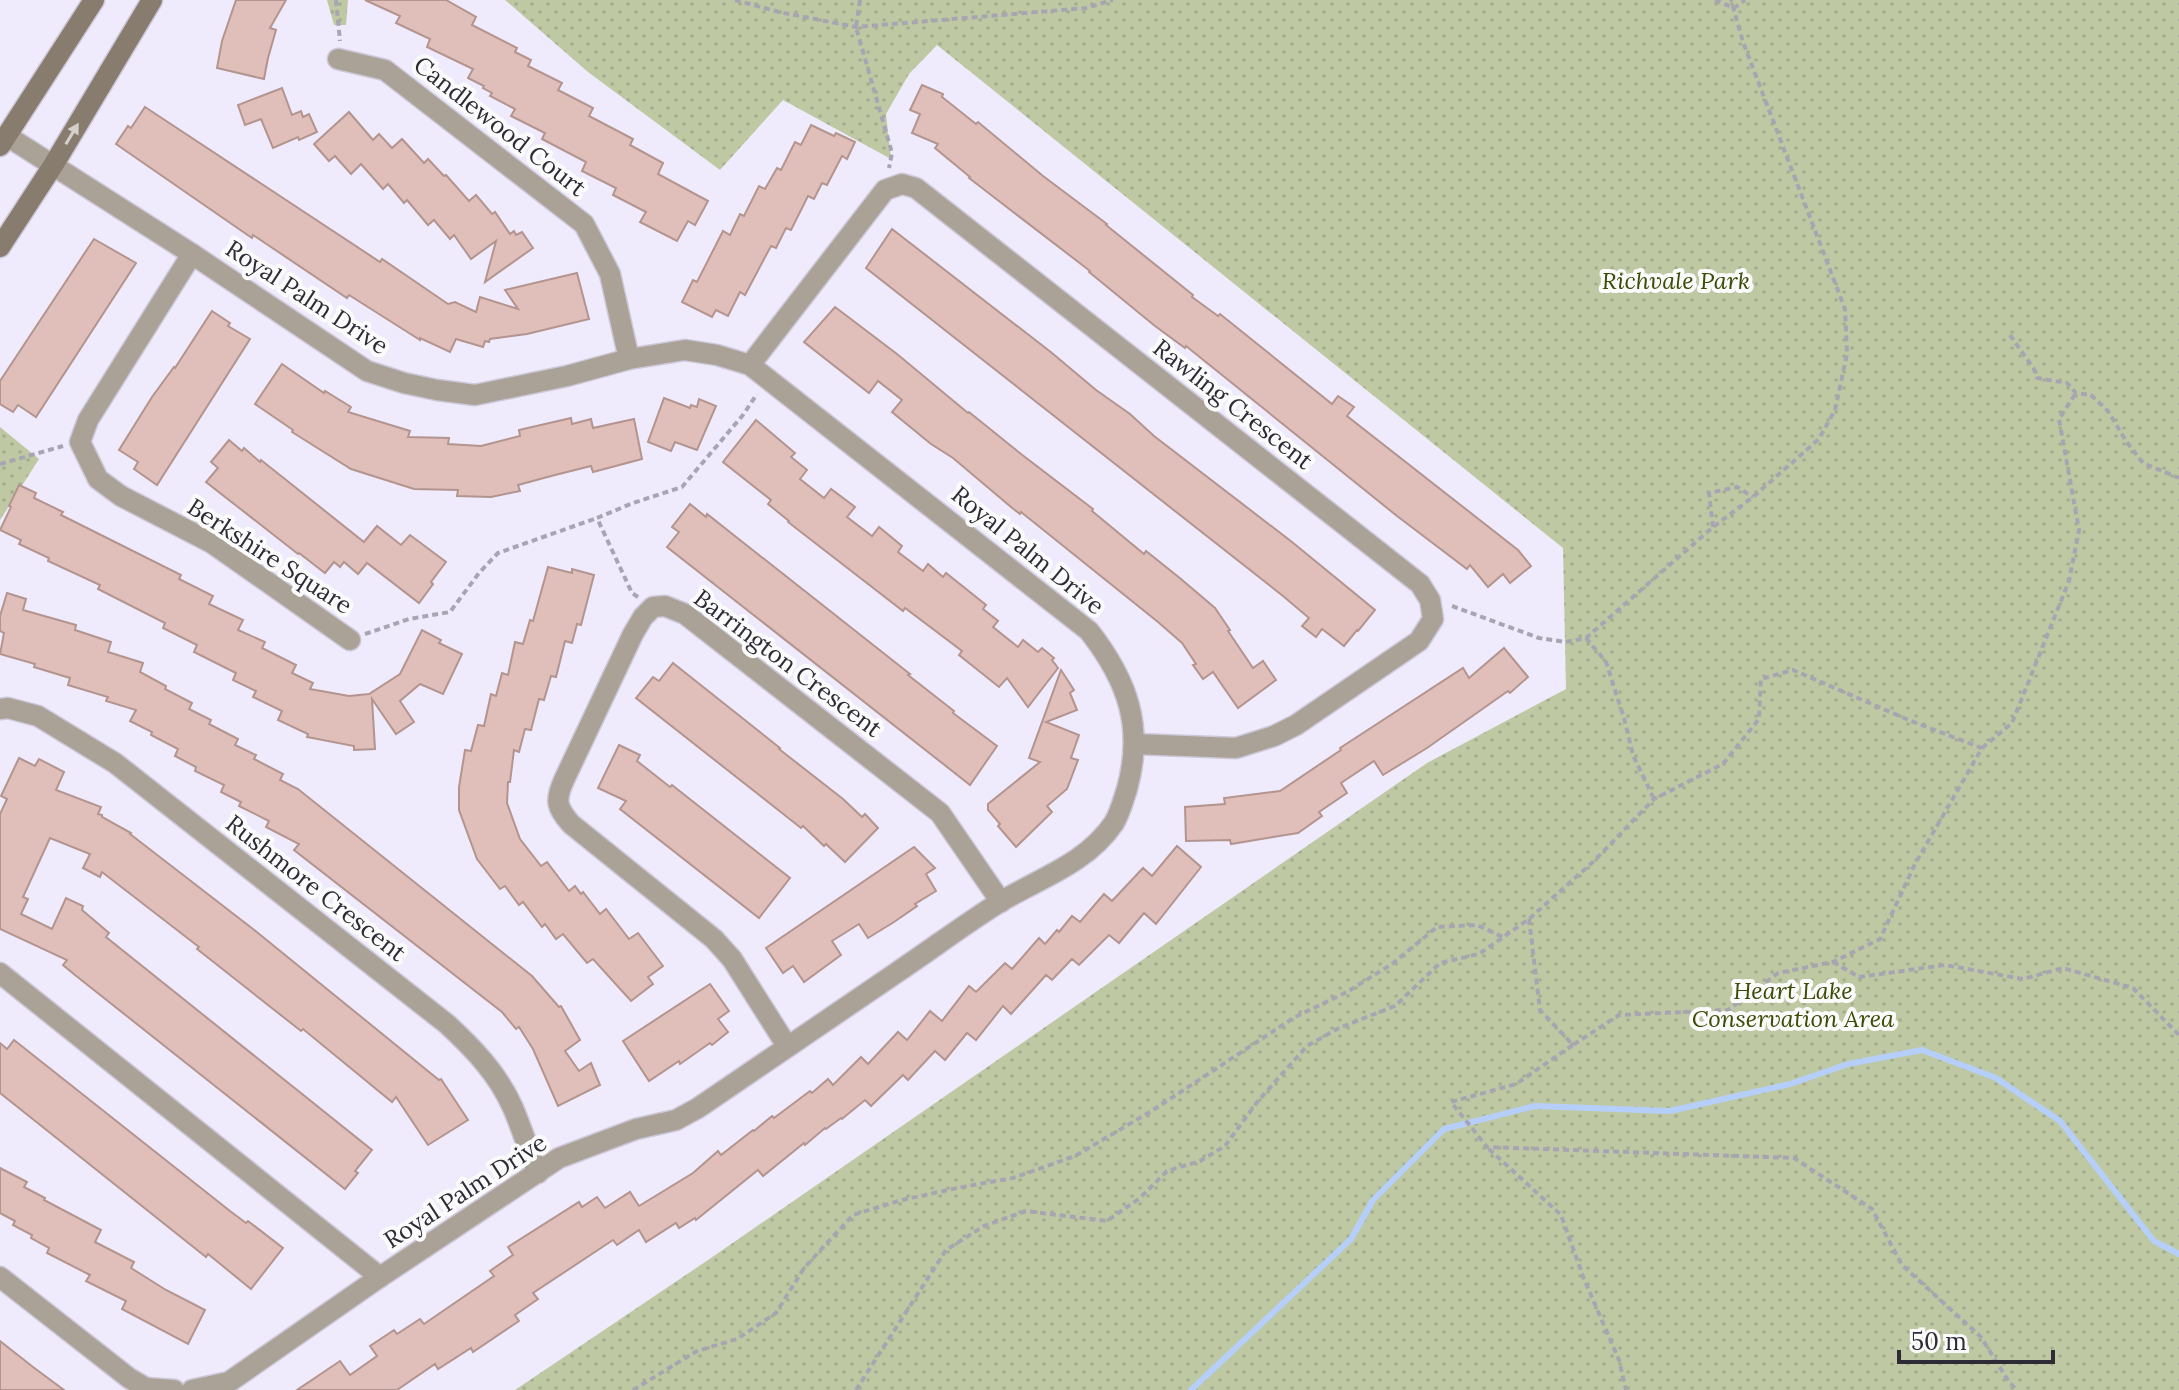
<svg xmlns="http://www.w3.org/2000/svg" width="2179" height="1390" font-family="Lora,serif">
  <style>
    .park { fill: url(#park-dots) }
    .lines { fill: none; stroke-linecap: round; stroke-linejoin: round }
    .stream { stroke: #b5cffa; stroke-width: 6 }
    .building { fill: #e0bfba; stroke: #b3948f; stroke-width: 2 }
    .street-casing { stroke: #ccc8d8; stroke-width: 23 }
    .secondary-casing { stroke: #ccc8d8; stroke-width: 23 }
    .path { stroke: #a8a5b3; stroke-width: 4; stroke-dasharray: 6 4; stroke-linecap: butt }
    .street { stroke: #aaa197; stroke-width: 20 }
    .secondary { stroke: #887c6e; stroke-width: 20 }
    .oneway { fill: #d3cfca }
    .labels { text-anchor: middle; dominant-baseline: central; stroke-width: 8; stroke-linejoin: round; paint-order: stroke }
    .street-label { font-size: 24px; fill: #2e2b36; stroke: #fbfbfb }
    .park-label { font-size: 24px; font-style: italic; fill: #3c4b05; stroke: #fbfbfb }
  </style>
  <defs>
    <pattern id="park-dots" width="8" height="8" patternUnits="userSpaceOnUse" patternTransform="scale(2)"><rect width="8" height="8" fill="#bec9a4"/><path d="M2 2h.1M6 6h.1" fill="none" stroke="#a4ad8e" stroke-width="1.8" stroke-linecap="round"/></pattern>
  </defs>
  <rect width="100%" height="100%" fill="#efebfc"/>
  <!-- park -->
  <g class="park">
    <path d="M327,0H348L346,25H334Z"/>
    <path d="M505,0H2179V1390H515L711,1258L1427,763L1566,689L1563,548L937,45L909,74L886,114L891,159L783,100L720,170L588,72Z"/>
    <path d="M0,427L39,459L0,520Z"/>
  </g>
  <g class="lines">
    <!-- stream -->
    <path class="stream" d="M1191,1390L1351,1239L1373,1200L1444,1129L1535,1106L1670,1111L1790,1084L1848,1064L1922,1050L1996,1078L2060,1121L2154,1241L2179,1254"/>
  </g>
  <!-- building -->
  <g class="building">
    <path d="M236,0H286L270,28L276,30L268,58L264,79L217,68L222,41Z"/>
    <path d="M365,0H446L476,17L472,25L517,48L515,52L531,60L528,66L562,83L558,90L593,108L589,116L633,139L630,145L663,163L658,174L708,201L695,225L688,221L677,241L640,222L646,212L613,195L616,188L582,171L586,162L542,139L545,133L511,116L515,109L490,96L492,93L483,88L484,86L468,78L473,69L427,47L430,39L396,23L400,16Z"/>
    <path d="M922,85L943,94L942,97L976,124L978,122L1043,176L1107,224L1106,225L1193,295L1192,297L1218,316L1220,314L1332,404L1338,396L1354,407L1347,416L1518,550L1531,566L1510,583L1503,574L1488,587L1470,565L1467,569L1397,516L1186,346L1185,348L1155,326L1089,272L1090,271L969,178L970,177L935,148L938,144L912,133L920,114L910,110Z"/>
    <path d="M282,88L292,115L301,111L303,117L309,114L317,132L299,140L298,137L273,148L261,119L245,125L238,105Z"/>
    <path d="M145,107L380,262L382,259L448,304L455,302L476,312L480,297L518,309L505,290L577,273L589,319L527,334L490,339L489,342L485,341L483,347L456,339L450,352L420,338V340L349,295L347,298L253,235L252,238L236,227L116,144L128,126L131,128Z"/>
    <path d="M349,112L373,140L379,134L392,148L402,139L424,163L428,159L444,176L446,175L469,201L476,195L492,214L495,212L510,234L514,231L516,235L522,232L533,248L485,282L496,241L471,259L454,235L450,239L434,220L428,225L407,200L404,203L388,184L383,189L361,164L351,174L335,156L329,161L314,144Z"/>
    <path d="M811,125L834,136L836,133L855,142L847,159L842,156L827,185L822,183L814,199L808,196L791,230L786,228L776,248L771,246L745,295L740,292L728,316L716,310L712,317L682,302L693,280L697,282L723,231L730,235L740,214L744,216L759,186L765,189L777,168L781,170L795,142L801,145Z"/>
    <path d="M892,229L1052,353L1096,390L1130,414L1154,436L1292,542L1375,610L1358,631L1357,630L1344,646L1322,629L1316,637L1302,626L1309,618L1283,596L866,268Z"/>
    <path d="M94,239L136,263L36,417L18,405L13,412L0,404V381Z"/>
    <path d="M835,307L897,354L968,413L969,412L1021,454L1093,509L1092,511L1144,554L1146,551L1181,579L1215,608L1230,630L1228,631L1253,668L1263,661L1276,680L1238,708L1213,672L1203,679L1193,665L1196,664L1182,643L1158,622L1021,512L1020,514L1011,507L953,458L931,444L892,412L902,400L878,381L869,393L804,342Z"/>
    <path d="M212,311L230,323L228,326L250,339L157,485L134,469L138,462L119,450L152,397L174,367L175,368Z"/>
    <path d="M282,364L324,393L325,391L351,407L348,412L410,431L408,437L449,438L448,444L481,446L520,436L519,430L571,418L572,424L591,419L593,428L634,419L642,459L593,472L591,466L555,475L518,485L520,491L491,497L457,496L458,490L414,489L351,469L292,432L293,430L255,404Z"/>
    <path d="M664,398L690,408L691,405L697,407L699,399L716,406L697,450L675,442L671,451L648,442Z"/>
    <path d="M756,420L795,453L791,457L807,470L800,479L824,498L831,489L855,507L847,517L872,536L879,527L902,546L898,552L923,571L928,564L943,577L946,573L986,605L983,609L998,621L993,627L1018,647L1023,640L1038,652L1042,648L1054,658L1052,660L1058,668L1028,707L1007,678L999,687L959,655L962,651L905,608L903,611L788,522L789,521L768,504L771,500L723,462Z"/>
    <path d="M229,440L242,451L244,448L260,462L261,460L364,542L377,526L401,545L410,535L446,562L431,582L433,584L419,603L367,563L358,574L344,562L340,567L334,562L325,573L299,553L298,554L206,482L218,468L211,462Z"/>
    <path d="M19,485L36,493L34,498L63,512L61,515L181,575L179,579L213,596L209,604L243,620L238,630L265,642L262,648L296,665L292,673L313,683L310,689L349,696L369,694L400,674L422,630L441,640L439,643L462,654L443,694L420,684L400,701L414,722L396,734L372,699L375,749L354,750V746L307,737L308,734L278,720L282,711L253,697L256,691L233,680L236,673L194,652L197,645L163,628L165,623L98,589L100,585L48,561L49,558L19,544L21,540L0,530L11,507L9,506Z"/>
    <path d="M690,504L706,517L707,514L910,674L908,675L954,711L953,713L997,746L970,785L667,547L679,532L672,527Z"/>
    <path d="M548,567L572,573V569L594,575L581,625L577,624L572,643L565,641L556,677L551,676L544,700L539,699L531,730L525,729L519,752L514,750L510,782H508L507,803L520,839L541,866L547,862L569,891L575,886L581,894L583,892L600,914L606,909L629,939L638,933L663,966L648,977L653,984L631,1001L593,959L587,963L563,934L556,939L545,924L542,927L523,902L519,905L505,886L500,889L477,859L459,810V787L465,750L471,751L478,725L484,726L491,694L496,696L502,673L508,675L515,642L523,644L530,620L533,621Z"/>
    <path d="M7,593L26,599L23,610L76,625L75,630L111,642L108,652L143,663L140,672L166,686L165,689L192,703L189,709L211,720L209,724L238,739L235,745L256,755L254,759L283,774L280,780L298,789L532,976L559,1007L561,1006L580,1040L565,1051L579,1071L591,1063L600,1085L558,1106L533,1049L519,1027L516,1029L502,1012L294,850L299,844L266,827L269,821L239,806L241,802L221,792L224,785L195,771L196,767L175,756L178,749L151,735L152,732L130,721L136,710L106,701L108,697L68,685L70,678L34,667L35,664L0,654L4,633L0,631V616Z"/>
    <path d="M1504,648L1528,677L1510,693L1508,691L1427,748L1383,775L1374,761L1341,783L1347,793L1319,812L1322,816L1298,833L1231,844L1230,840L1186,841L1185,807L1225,804L1224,798L1280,791L1341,750L1340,748L1463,668L1469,678Z"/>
    <path d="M673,663L780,748L779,749L843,799L862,817L865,814L878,828L845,862L826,844L824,846L803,826L801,828L636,698L653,677L659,681Z"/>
    <path d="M1061,670L1074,690L1070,693L1077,710L1046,722L1079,735L1071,758L1078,760L1067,789L1047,806L1052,812L1016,847L998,826L1000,824L988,810V804L1040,762L1029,758Z"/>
    <path d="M619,745L640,755L637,761L670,787L672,785L790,878L759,918L620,809L626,801L598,788Z"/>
    <path d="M19,758L35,766L39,759L64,772L56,790L101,807L98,814L102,815V817L131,833L130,834L253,929L439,1080L441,1079L468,1120L428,1145L396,1097L392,1102L303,1029L301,1031L197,949L199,947L102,872L100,877L83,868L90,854L50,838L23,897L28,899L21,914L52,929L66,898L83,906L82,910L109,933L106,937L372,1150L355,1171L358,1173L345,1189L75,975L63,965L67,960L0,929V814L7,799L1,796Z"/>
    <path d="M1177,846L1201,867L1156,924L1144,913L1119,943L1109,935L1079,965L1072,959L1052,980L1046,975L1011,1014L1003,1006L976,1040L967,1033L945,1060L935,1051L908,1080L903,1075L871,1106L865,1100L842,1119L841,1118L826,1129L825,1128L805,1145L804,1143L763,1176L758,1170L696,1220L695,1218L679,1228L676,1223L646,1242L639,1230L617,1245L613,1240L533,1293L538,1299L515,1315L519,1321L473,1352L471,1348L438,1369L435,1364L397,1390H297L340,1361L350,1375L377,1356L370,1346L394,1330L397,1334L420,1319L424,1324L494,1276L490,1271L513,1255L508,1247L579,1202L582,1207L597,1197L605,1208L630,1192L639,1206L693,1173L718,1151L721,1155L753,1130L754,1131L772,1116L774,1118L810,1091L812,1093L828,1079L833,1085L861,1057L868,1064L898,1032L907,1040L930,1011L942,1021L969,986L976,992L1005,963L1012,969L1039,938L1045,944L1057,930L1059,932L1072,916L1080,922L1104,894L1112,901L1143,868L1152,876Z"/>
    <path d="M914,847L935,868L926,874L936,891L915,904L917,906L894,922L868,938L859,924L832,941L841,955L804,982L793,966L783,973L766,948Z"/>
    <path d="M710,984L729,1011L718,1019L728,1032L712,1045L710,1043L680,1064L679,1061L649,1081L623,1041Z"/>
    <path d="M14,1040L230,1211L246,1223L248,1221L283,1248L251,1289L208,1254L206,1257L0,1093V1043L7,1049Z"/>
    <path d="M0,1168L27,1182L24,1187L45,1198L44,1200L101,1230L95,1242L134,1262L131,1268L166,1290L205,1310L188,1344L122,1309L126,1301L86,1281L90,1275L47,1253L49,1248L31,1238L32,1235L13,1225L15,1221L0,1213Z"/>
    <path d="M0,1341L33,1367L64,1390H0Z"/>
  </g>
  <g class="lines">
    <!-- street casing -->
    <g class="street-casing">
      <g id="street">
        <path d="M338,59L385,70L584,224L610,274L629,359"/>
        <path d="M7,136L192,254L367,371L404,383L437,390L475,395L567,376L629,359L685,350L717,355L750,365L1089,631C1128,681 1144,727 1127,789C1123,801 1120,813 1114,823C1086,864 1040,878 1000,902C965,924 933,948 899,971C832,1016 765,1062 698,1108L676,1120L636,1129L559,1158L380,1277L229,1382L192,1390"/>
        <path d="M192,254L88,420L80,442L98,479L121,496L212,543L350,640"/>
        <path d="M750,365L885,190L902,184L916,188L1420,584L1430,600L1433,619L1419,641L1296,725L1274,736L1236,748L1135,744"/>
        <path d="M0,709L8,708L38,716L115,763L447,1024C474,1049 498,1074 513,1108C522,1129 529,1152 538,1173"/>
        <path d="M0,973L380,1277"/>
        <path d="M787,1046L732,959L714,939L571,824C556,807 555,800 564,780L633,634L643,617L653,607L665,606L685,614L940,813L1001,902"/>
        <path d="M0,1277L129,1378L146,1388L174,1390"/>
      </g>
    </g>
    <!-- secondary casing -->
    <g class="secondary-casing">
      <g id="secondary">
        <path d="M0,146L94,0"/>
        <path d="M0,247L54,164L152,0"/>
      </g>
    </g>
    <!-- path -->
    <g class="path">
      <path d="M336,0L340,41"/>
      <path d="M735,0L779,12L856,27L1086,8L1113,0"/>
      <path d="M860,0L856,27L892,153L889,168"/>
      <path d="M1715,0L1734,8L1745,0"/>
      <path d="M2010,335L2034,369L2037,378L2067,383L2076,393L2091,395L2108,411L2126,441L2143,463L2179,478"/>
      <path d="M0,464L63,446"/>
      <path d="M1713,527L1709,493L1737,487L1753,497"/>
      <path d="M638,597L632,593L597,518L633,503L682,487L743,415L757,394"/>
      <path d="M1452,606L1539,638L1566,642L1586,638L1713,527L1753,497L1819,439L1835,410L1847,354L1845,309L1743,42L1731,0"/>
      <path d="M365,634L409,619L450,612L479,573L498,553L597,518"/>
      <path d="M1586,638L1606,662L1624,718L1633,755L1654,799"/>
      <path d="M1982,748L2012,723L2069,581L2079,530L2059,419L2076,393"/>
      <path d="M1529,919L1540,1010L1573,1045L1516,1084L1451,1102L1487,1147L1794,1158L1872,1209L1902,1265L1981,1337L2009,1382L2017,1390"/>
      <path d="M1833,962L1859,977L1945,965L2023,979L2063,968L2133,988L2179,1035"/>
      <path d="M1489,1149L1561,1215L1584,1279L1619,1360L1626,1390"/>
      <path d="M633,1390L697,1351L737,1339L776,1313L804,1268L853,1215L902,1200L957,1188L1013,1178L1075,1156L1150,1112L1295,1017L1347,992L1392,964L1437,927L1477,925L1503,937"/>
      <path d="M856,1390L946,1250L984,1226L1026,1211L1107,1221L1140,1198L1167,1171L1200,1161L1225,1146L1258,1101L1307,1046L1339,1028L1395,1006L1440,963L1479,954L1529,919L1594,861L1654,799L1723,764L1759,719L1761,679L1793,670L1911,721L1982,748L1915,864L1880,939L1833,962L1778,973L1728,1010L1619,1015L1573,1045"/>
    </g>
    <!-- street -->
    <use href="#street" class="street"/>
    <!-- secondary -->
    <use href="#secondary" class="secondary"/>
  </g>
  <!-- one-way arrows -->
  <defs><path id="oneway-solid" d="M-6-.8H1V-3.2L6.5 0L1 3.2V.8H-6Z" transform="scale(2)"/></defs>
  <use class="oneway" href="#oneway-solid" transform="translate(72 134) rotate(-59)"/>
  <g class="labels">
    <!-- street labels -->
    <g class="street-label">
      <text transform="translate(500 126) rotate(38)">Candlewood Court</text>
      <text transform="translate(307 297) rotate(33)">Royal Palm Drive</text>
      <text transform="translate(1233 404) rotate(38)">Rawling Crescent</text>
      <text transform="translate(1028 550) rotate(39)">Royal Palm Drive</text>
      <text transform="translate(270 556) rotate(33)">Berkshire Square</text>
      <text transform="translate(788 663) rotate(37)">Barrington Crescent</text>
      <text transform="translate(316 888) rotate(38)">Rushmore Crescent</text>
      <text transform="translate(465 1191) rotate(-33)">Royal Palm Drive</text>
    </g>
    <!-- park labels -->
    <g class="park-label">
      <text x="1676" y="280">Richvale Park</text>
      <text x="1793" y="990">Heart Lake<tspan x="1793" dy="28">Conservation Area</tspan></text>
    </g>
  </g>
  <!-- scale -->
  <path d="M1899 1350v12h154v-12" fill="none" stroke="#2e2b36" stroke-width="4"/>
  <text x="1911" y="1350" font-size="24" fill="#2e2b36" stroke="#fbfbfb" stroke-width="6" paint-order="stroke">50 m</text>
</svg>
